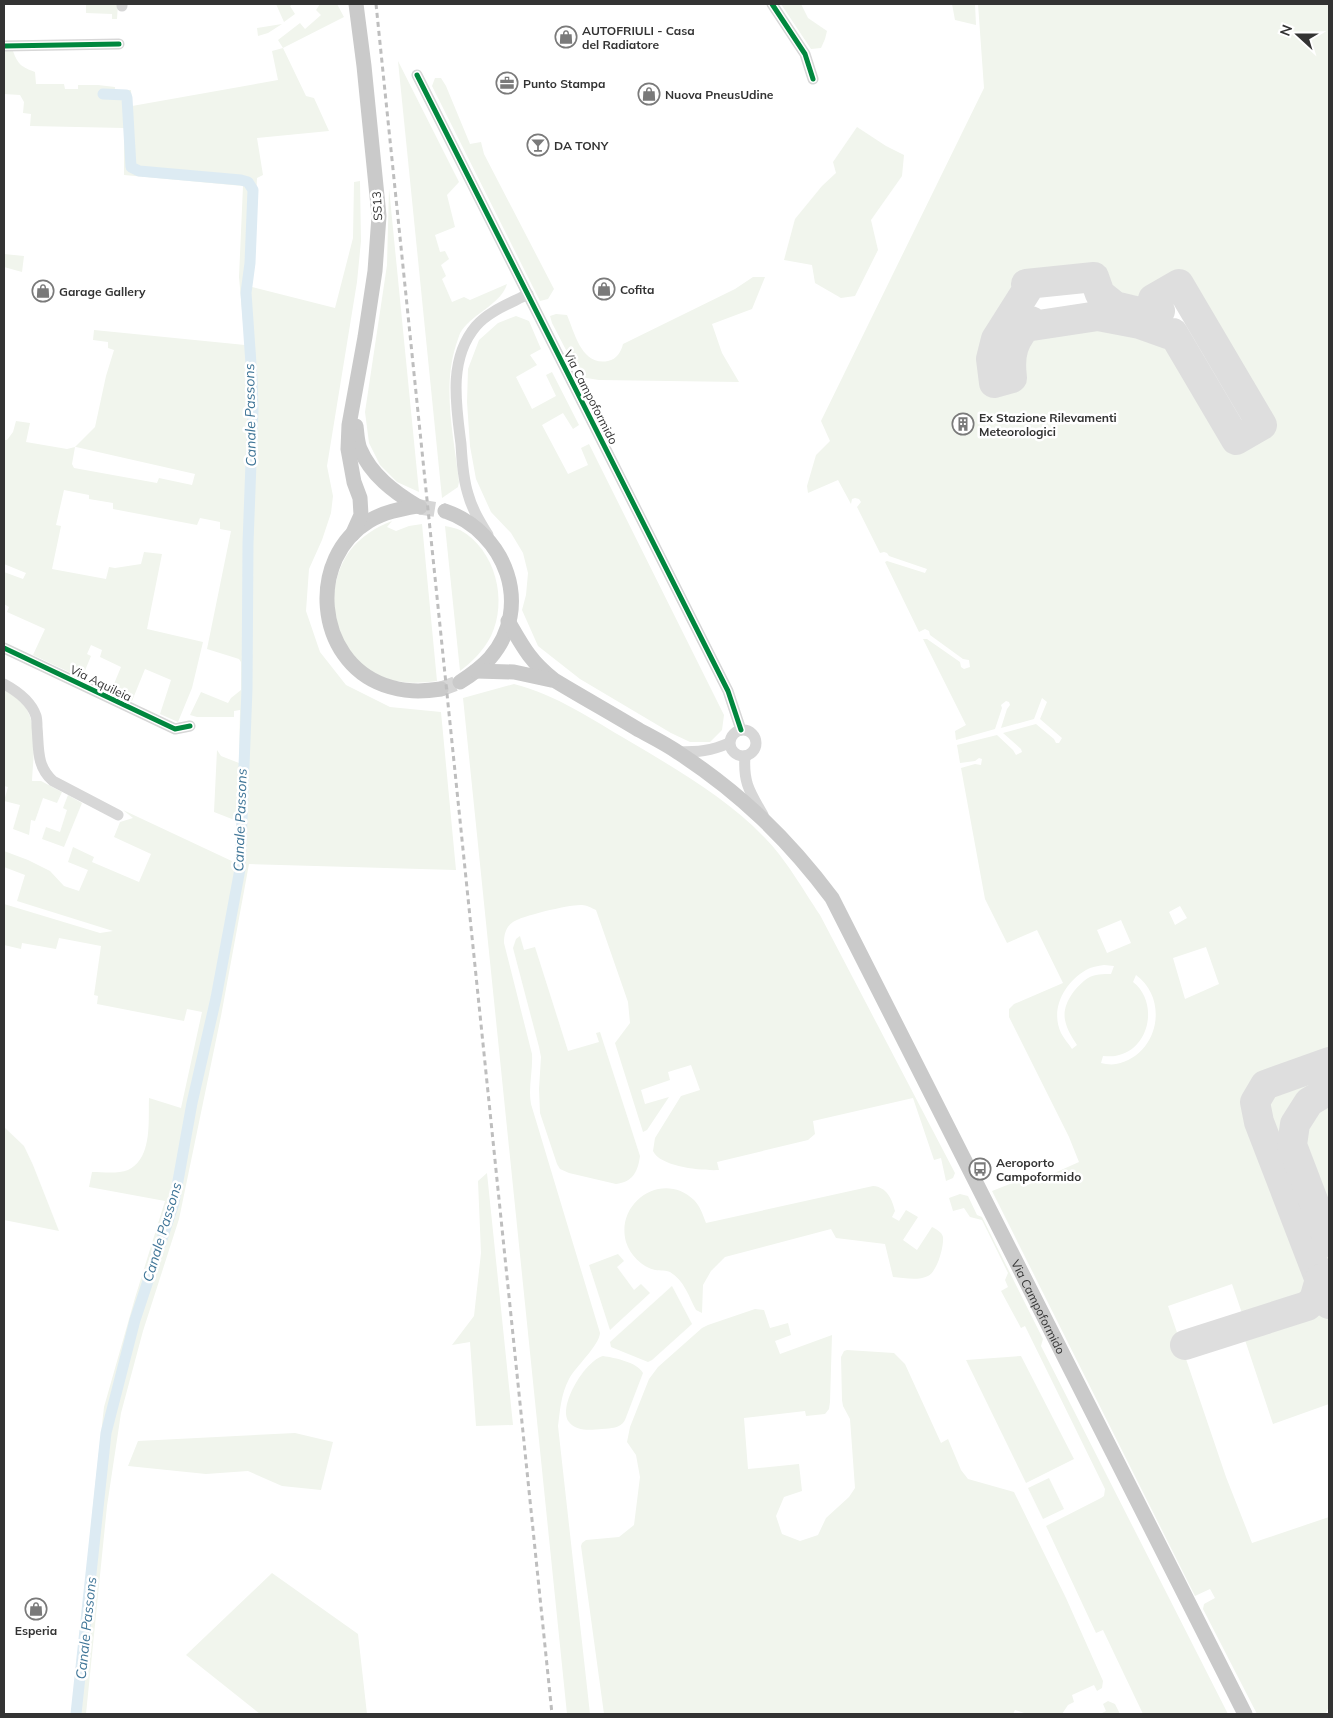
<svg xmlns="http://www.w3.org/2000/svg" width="1333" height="1718" font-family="Mulish,sans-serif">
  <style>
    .green { fill: #f1f5ed; fill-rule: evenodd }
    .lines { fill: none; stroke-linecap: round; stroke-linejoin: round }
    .canal { stroke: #ddebf3; stroke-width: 11 }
    .taxiway { stroke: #dedede; stroke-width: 30 }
    .major-tunnel { stroke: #d6d6d6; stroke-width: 15; stroke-dasharray: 15 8; stroke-linecap: butt }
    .minor { stroke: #d7d7d7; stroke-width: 11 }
    .major { stroke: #cacaca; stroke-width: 15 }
    .rail { stroke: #bebebe; stroke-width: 3; stroke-dasharray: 5 4; stroke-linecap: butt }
    .cycleway-casing { stroke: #fff; stroke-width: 8 }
    .cycleway { stroke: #00873e; stroke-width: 5 }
    .labels { text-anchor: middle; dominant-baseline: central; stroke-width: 5; stroke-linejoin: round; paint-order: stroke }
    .poi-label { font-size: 12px; font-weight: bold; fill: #333; stroke: #fff; text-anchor: start }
    .street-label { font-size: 12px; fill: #333; stroke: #fff }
    .water-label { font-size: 14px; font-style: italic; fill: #3f7597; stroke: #fff }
  </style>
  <rect width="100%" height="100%" fill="#fff"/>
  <!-- green -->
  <g class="green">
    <path d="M86,4H118L117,19H112V14L86,13Z"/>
    <path d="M276,4H293L290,6L295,14L284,22Z"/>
    <path d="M320,4H337L344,17L283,48L306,96L314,98L329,131L257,138L263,175L257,178L252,287L335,308L353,238L354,182L360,181L361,241L357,282L327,466L333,496L331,513L322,540L309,569L306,611L320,652L346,685L390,707L441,712L456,870L249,864L221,1016L179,1219L143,1331L121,1413L107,1506L86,1714H72L95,1487L104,1407L135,1298L165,1201L89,1187L92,1172C103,1172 118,1174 128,1170C153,1158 148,1120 149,1098L181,1108L202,1012L187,1009L184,1021L97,1004L98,996L94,995L101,946L59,938L56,949L22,943L21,949L4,945V904L100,933L113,931L17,901L25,875L4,867V851L28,860L50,871L64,886L79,891L88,870L68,862L73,847L94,857L92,862L139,882L151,854L114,837L120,822L133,818L123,810L236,863L237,821L214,812L217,750L221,756L239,763L240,710L234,711V717H197L190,715L201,692L228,703L231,698L241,690V662L239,659L207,649L231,531L220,529V522L200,518L197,525L113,509V503L89,499V495L64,490L56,525L61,526L52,569L106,579L109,567L115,568L141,564L144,552L162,554L147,629L203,642L192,688L178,722L160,714L171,680L145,669L132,701L111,691L121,667L100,657L102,650L91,645L87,654L91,656L82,678L33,655L45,629L7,612L9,607L4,604V572L23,579L26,573L4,564V440H7L13,432L16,421L30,423L26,442L67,449L75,447L95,427L106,376L114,350L108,348V342L93,340L94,330L245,345L239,277L243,186L124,175V128L30,126L31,114L23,113L24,102L20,95L4,94V51H13C18,65 22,67 35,72L36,84H64L65,89H78V85H98L115,87V91L131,90L132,106L278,80L272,51L283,48L278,40L300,23L305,29L321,15L316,10ZM75,447H76L195,474L192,485L159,478L157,483L74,468L72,464Z"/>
    <path d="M781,4H801L808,18L827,31L825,39L821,48L811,49Z"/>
    <path d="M952,4H975L976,25L955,20Z"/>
    <path d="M978,4H1329V1055L1259,1078L1245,1103L1315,1283V1293L1312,1299L1245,1322L1232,1284L1168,1306L1226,1477L1252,1543L1329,1517V1707L1325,1714H1257L1203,1609L1204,1604L1215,1598L1210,1589L1195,1596L992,1191L1020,1180L1023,1187L1079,1162L1069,1137L1009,1017V1009L1014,1004L1063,983L1037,930L1007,943L985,899L961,768L975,764L981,765L982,759L979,758L975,761L960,763L957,745L997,735L1013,750L1016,755L1022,752L1021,749L1003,733L1036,724L1054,739L1056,743H1059L1062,738L1040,719L1047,702L1042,698L1034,719L1001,728L1007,709L1010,705L1009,702L1006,701L1001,705L1002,708L995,729L956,740L955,731L966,725L923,639H927L960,662L961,667L964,669L970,667L969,660L963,659L930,635L929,631L925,629L919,632L885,562L887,561L925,573L927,569L889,556L887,553L884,552L880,553L857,507L861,502L859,499L855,498L852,499L851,504L838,480L808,493L807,486L816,455L830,441L821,421L984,88ZM1094,277L1100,294L1115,306L1152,315L1160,311L1153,299L1179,284L1261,425L1236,440L1173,333L1168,334L1140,324L1098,316L1032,326L1031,321C1013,340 1010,353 1012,378L994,383L991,359L996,339L1027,290L1026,284ZM1180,906L1187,918L1175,925L1169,912ZM1121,920L1131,943L1107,953L1097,930ZM1206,947L1219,984L1185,999L1173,958ZM1104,965L1114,966L1111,974C1104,974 1094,974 1088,978C1075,987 1062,1004 1065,1020C1067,1030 1072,1037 1077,1045L1072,1049C1069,1044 1064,1039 1061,1033C1050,1009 1064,983 1086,970C1091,967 1098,966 1104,965ZM1136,975C1170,1000 1158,1056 1116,1064C1111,1065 1105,1064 1101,1063L1103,1056C1108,1056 1114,1057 1119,1055C1151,1047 1158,1001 1133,982Z"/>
    <path d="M282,24L268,33L258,36L257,28Z"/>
    <path d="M398,61L459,182L447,195L455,227L435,235L440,252L445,251L449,259L441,265L446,276L442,279L452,302L464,297L470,300L507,284C501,304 474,313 462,330C459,334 458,340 456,345C442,389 454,437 459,482L458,487L442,498Z"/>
    <path d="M435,78H441L446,86L470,144L481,142L484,154L554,289L548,299L540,301L432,86Z"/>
    <path d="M857,127L886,146L904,155L902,176L871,220L878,250L855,296L841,298L815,283L812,265L784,260L795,219L822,186L836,173L833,162Z"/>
    <path d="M389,188L419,492L397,482L380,465L369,443L365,412L387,265Z"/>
    <path d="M4,254L24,256L22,272L4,267Z"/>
    <path d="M753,277H765L752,309L712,324L722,353L739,382L599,380L580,377L552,323L550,316L556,314L567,315C575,334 582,366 608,361C617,359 621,352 623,344L735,289Z"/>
    <path d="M516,316L529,321L541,349L530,355L537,365L516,377L532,409L556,396L546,375L552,372L579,425L573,429L563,413L542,425L568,474L588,465L581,448L589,444L724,715L722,730L710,742H690L671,733L580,679L538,646L522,610L526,595L528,573L523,553L511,533L491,512L476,479L470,446L467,402L468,369L479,340L498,323Z"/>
    <path d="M392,521L387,527L396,531L409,526L422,524L437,681C420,683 405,684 388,679C336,662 319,595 349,552C360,537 376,527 392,521Z"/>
    <path d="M445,526C450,527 456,528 460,530C496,550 508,601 491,636C483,651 473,661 460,671Z"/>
    <path d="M514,684C557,695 591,719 629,741C676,769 727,798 765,838C785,858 804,891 820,915L955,1173L953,1178L946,1181L941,1158L934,1160L913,1098L813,1121L815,1134L808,1140L717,1162L719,1170C703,1171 660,1167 653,1151L655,1138L681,1096L700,1090L691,1065L668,1072L670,1080L641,1090L645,1104L669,1097L647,1130L643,1132L615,1043L630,1023L628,1002L596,910C592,908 586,905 582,905C571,904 521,916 513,922C506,927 504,934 504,943L532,1054C533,1071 528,1088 531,1104L600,1333C599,1346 576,1366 569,1379C561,1394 560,1410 558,1426L590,1714H567L463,698Z"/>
    <path d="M4,688C9,692 15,696 20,700C40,721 33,755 32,781H41L62,792L57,803L43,798L35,821L31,820L29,835L13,829L20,805L4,801L8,787L4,786Z"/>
    <path d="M68,795L82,803L64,847L42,839L46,827L60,832L67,810L63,808Z"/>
    <path d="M520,936L524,950L535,947L568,1051L599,1042L596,1033L600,1032L640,1156C638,1171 633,1182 616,1184L569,1173L560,1169L557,1164L540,1113L539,1089L541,1057L539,1047L513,948L516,939Z"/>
    <path d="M1329,1069V1285L1265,1115V1098L1277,1087Z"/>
    <path d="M4,1127L24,1146L33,1165L59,1231L4,1220Z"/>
    <path d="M487,1173L513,1425L476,1426L470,1342L452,1345L474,1316L481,1253L478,1181Z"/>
    <path d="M873,1186C887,1187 892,1199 895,1211L892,1217L899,1221L906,1210L918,1217L903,1240L917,1250L932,1227C936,1229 942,1232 943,1237C944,1247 937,1272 928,1276C918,1281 904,1278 893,1277L885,1244L836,1238L831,1229L725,1257L711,1271L703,1285L702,1313L696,1310C689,1297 684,1280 670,1272C666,1270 661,1271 655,1270C642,1267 630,1255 626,1242C615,1202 663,1170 694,1200C700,1206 703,1215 706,1223Z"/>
    <path d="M960,1194L968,1196L977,1215L982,1217L1043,1339L1041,1346L1228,1714H1143L1103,1630L1096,1633L1046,1526L1101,1498L1104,1496L1105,1489L1025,1326L1021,1328L1001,1291L1008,1287L1005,1280L1008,1273L982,1220L970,1217L964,1208L953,1211L949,1198Z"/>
    <path d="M618,1254L624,1261L617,1267L634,1290L641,1284L650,1293L610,1330L589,1265Z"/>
    <path d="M672,1286L692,1324L652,1360L648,1362L611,1347L610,1342Z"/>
    <path d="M1317,1305L1324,1308L1329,1318V1404L1273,1424L1242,1331Z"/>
    <path d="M755,1309L764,1310L770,1328L788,1323L791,1335L775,1341L780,1354L832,1335L830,1402L829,1409L825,1414L806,1416L805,1411L744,1418L748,1469L799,1464L802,1491L784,1497L776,1516L782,1534L800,1541L818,1535L826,1518L849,1497L855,1488L850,1419L843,1406L842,1400L841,1357L844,1351L847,1350L894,1353L905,1364L941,1443L948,1439L961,1470L968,1479L1014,1492L1066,1598L1103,1681L1102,1688L1097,1691L1094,1685L1072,1695L1074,1702L1068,1705L1062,1714H1027L1015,1710L1013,1714H604L581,1546L582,1543L586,1540L619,1537L634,1525L640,1477L636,1455L627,1442L630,1427L649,1379L658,1367L702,1328L708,1325Z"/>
    <path d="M603,1356C615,1358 637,1362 643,1373L625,1420C620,1429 611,1428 602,1429C591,1430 577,1432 569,1422C557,1406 586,1360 603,1356Z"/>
    <path d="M1021,1356L1074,1459L1026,1483L966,1360Z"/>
    <path d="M295,1433L333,1442L321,1490L282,1486L248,1471L206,1474L128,1466L138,1441Z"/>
    <path d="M1049,1478L1064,1509L1043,1519L1028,1488Z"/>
    <path d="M272,1573L358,1634L367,1714H260L186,1655Z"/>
    <path d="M1108,1701L1115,1704L1120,1714H1100L1106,1711L1103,1704Z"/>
  </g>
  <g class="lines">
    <!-- canal -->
    <path class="canal" d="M76,1714L106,1433L135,1320L174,1203L192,1103L216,998L240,869L247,689L248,543L253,410L252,378L246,293L250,263L253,190L248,182L241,180L139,171L131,167L127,98L126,95L103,94"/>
    <!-- taxiway -->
    <g class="taxiway">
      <path d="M1094,277L1100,294L1115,306L1152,315L1160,311L1153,299L1179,284L1262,425L1236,440L1173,333L1168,334L1140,324L1098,316L1032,326L1031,321C1013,340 1009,353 1012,378L994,383L991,359L996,339L1027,290L1026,284Z"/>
      <path d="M1329,1062L1265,1085L1255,1102L1259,1122L1329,1304"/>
      <path d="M1329,1090L1309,1102L1295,1124L1292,1145L1329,1242"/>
      <path d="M1185,1345L1307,1306L1314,1300L1320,1279"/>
    </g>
    <!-- major-tunnel -->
    <g class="major-tunnel">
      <path d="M420,507L445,511"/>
      <path d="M441,689L460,682"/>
    </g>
    <!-- minor -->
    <g class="minor">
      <path d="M122,4V6"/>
      <path d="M772,4L805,54L813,79"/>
      <path d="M4,46L119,44"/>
      <path d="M417,75L728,691L741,730"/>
      <path d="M488,535C480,522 472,509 468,494C463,478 462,461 461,444C456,405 448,359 476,326C489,311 511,303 528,294"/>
      <path d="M4,648L175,729L190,726"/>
      <path d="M4,684C17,691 31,701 36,716C37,719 37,724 37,727C39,748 36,766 53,781L118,815"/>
      <circle cx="743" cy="743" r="13"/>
      <path d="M678,752C698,752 711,751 729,743"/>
      <path d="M745,756C743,783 750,792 763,815"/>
    </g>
    <!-- major -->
    <g class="major">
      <path d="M356,426C357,433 357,442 360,449C371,475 394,492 417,506"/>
      <path d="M420,507L417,506C400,509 384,512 369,521C307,558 315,660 384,685C404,692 421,692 441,689"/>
      <path d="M445,511C506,532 534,607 490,658C481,668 471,675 460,682"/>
      <path d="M352,535L361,515L360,498L354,482L348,449L349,425L365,337L375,271L379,216L364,66L356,4"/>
      <path id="s1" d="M508,621C523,647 530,661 554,680C582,697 611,713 639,730C652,737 666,744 679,753C740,793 788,839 832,898L1245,1714"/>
      <path d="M476,671L514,672L551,680"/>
    </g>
    <!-- rail -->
    <path class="rail" d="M376,4L552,1714"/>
    <!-- cycleway casing -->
    <g class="cycleway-casing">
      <g id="cycleway">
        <path d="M772,4L805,54L813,79"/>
        <path d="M4,46L119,44"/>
        <path d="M417,75L728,691L741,730"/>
        <path d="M4,648L175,729L190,726"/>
      </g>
    </g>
    <!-- cycleway -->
    <use href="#cycleway" class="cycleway"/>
  </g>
  <!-- icons -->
  <defs>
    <g id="shop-ring" transform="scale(1.125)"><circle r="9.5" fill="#fff" stroke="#7a7a7a" stroke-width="1.5"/><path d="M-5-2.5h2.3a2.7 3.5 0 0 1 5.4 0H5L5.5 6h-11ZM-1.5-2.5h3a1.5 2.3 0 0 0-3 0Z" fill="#7a7a7a"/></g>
    <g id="office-ring" transform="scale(1.125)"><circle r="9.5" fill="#fff" stroke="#7a7a7a" stroke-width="1.5"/><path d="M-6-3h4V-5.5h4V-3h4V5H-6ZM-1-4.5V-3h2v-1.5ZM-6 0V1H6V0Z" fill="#7a7a7a"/></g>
    <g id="bar-ring" transform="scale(1.125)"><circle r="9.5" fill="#fff" stroke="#7a7a7a" stroke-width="1.5"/><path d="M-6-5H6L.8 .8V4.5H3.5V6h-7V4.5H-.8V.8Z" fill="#7a7a7a"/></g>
    <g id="building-ring" transform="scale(1.125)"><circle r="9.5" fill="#fff" stroke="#7a7a7a" stroke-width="1.5"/><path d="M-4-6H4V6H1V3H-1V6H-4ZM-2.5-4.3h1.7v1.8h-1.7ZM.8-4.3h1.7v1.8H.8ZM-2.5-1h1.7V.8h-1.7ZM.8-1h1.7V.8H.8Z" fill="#7a7a7a"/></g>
    <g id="bus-ring" transform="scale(1.125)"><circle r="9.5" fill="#fff" stroke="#7a7a7a" stroke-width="1.5"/><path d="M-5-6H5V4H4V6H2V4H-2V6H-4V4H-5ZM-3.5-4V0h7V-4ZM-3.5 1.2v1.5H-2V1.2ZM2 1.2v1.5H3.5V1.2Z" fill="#7a7a7a"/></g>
  </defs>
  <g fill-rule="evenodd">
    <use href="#shop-ring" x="566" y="37"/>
    <use href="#office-ring" x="507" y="83"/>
    <use href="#shop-ring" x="649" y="94"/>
    <use href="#bar-ring" x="538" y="145"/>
    <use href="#shop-ring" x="604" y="289"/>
    <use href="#shop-ring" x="43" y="291"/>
    <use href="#building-ring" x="963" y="424"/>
    <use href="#bus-ring" x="980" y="1169"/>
    <use href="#shop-ring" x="36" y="1609"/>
  </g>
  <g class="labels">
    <!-- poi labels -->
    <g class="poi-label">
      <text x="582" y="30">AUTOFRIULI - Casa<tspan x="582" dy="14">del Radiatore</tspan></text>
      <text x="523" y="83">Punto Stampa</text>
      <text x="665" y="94">Nuova PneusUdine</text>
      <text x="554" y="145">DA TONY</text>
      <text x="620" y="289">Cofita</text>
      <text x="59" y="291">Garage Gallery</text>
      <text x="979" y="417">Ex Stazione Rilevamenti<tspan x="979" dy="14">Meteorologici</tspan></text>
      <text x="996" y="1162">Aeroporto<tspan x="996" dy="14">Campoformido</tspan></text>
      <text x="36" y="1630" text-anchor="middle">Esperia</text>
    </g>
    <!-- street labels -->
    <g class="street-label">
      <text transform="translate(377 206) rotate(-93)">SS13</text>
      <text transform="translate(591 397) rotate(63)">Via Campoformido</text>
      <text transform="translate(101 683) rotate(26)">Via Aquileia</text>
      <text stroke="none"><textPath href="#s1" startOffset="890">Via Campoformido</textPath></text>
    </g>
    <!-- water labels -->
    <g class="water-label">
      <text transform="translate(250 415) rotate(-91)">Canale Passons</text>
      <text transform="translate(240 820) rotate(-88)">Canale Passons</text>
      <text transform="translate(162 1232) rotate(-73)">Canale Passons</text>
      <text transform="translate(86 1628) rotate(-84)">Canale Passons</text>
    </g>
  </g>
  <!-- border -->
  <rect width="1333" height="1718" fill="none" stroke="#333333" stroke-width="10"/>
  <!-- north arrow -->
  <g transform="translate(1298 35) rotate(291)" stroke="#ffffff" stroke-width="4" paint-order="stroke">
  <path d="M0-4L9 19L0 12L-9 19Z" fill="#333333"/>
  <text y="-8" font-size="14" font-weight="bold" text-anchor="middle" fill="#333333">N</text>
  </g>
</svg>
